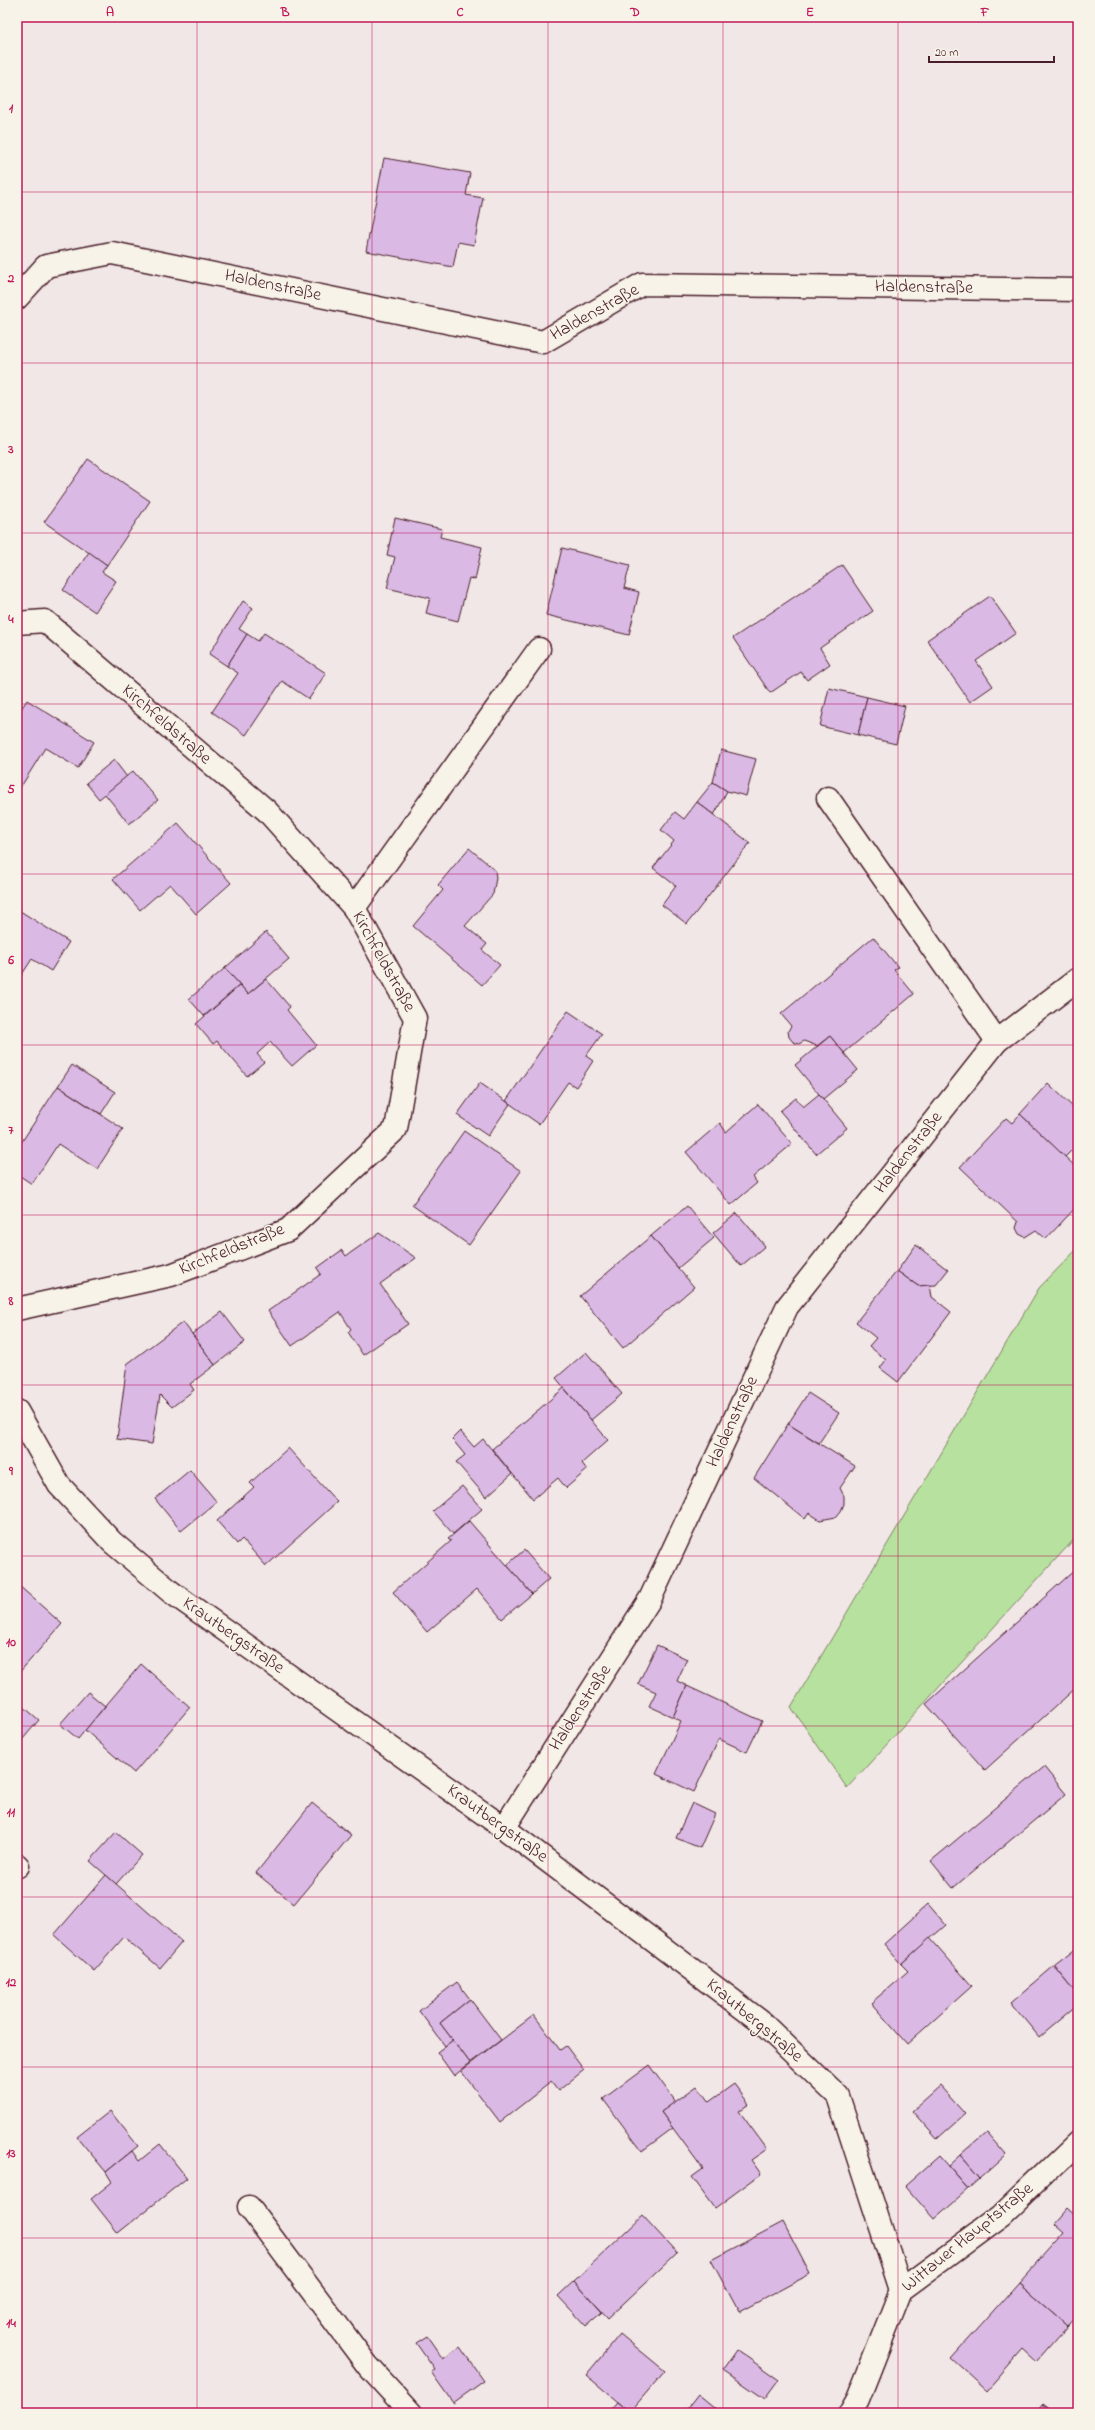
<svg xmlns="http://www.w3.org/2000/svg" width="1095" height="2430" font-family="'Indie Flower',sans-serif">
  <style>
    .green { fill: #b7e19e; stroke: #808064 }
    .building { fill: #dab9e5; stroke: #4a1f2b }
    .lines { fill: none; stroke-linecap: round; stroke-linejoin: round }
    .minor-casing { stroke: #4a1f2b; stroke-width: 25 }
    .minor { stroke: #f7f3e8; stroke-width: 22 }
    .grid { fill: none; stroke: #c2185b; stroke-width: 1; stroke-opacity: 0.55 }
    .labels { text-anchor: middle; dominant-baseline: central; stroke-width: 3; stroke-linejoin: round; paint-order: stroke }
    .street-label { font-size: 18px; fill: #4a1f2b; stroke: #f7f3e8 }
    .neatline { fill: none; stroke: #c2185b; stroke-width: 1.5 }
    .grid-label { font-size: 13px; text-anchor: middle; font-weight: bold; fill: #c2185b }
  </style>
  <rect width="100%" height="100%" fill="#f1e7e7"/>
  <filter id="ink" filterUnits="userSpaceOnUse"><feTurbulence type="fractalNoise" baseFrequency=".025" numOctaves="2"/><feDisplacementMap in="SourceGraphic" scale="8" xChannelSelector="R" yChannelSelector="G"/><feConvolveMatrix kernelMatrix="1 2 1 2 8 2 1 2 1" color-interpolation-filters="sRGB"/></filter>
  <g filter="url(#ink)">
    <!-- green -->
    <path class="green" d="M1078,1248V1535L847,1788L791,1707L1039,1288Z"/>
    <!-- building -->
    <g class="building">
      <path d="M384,158L470,173L466,195L483,198L474,245L458,242L453,267L366,251Z"/>
      <path d="M88,459L150,501L107,565L44,522Z"/>
      <path d="M395,518L442,529L440,537L482,547L475,580L469,578L458,621L426,613L430,598L387,588L395,557L387,555Z"/>
      <path d="M562,548L630,565L624,588L639,592L629,635L546,615Z"/>
      <path d="M89,552L107,565L102,572L116,581L95,612L63,590Z"/>
      <path d="M842,565L873,611L820,648L830,664L807,680L801,672L770,693L733,638Z"/>
      <path d="M990,596L1016,633L976,661L993,686L970,702L927,640Z"/>
      <path d="M243,601L253,608L239,629L247,634L227,666L209,654Z"/>
      <path d="M264,633L326,673L309,699L282,681L246,735L212,712L238,673L227,666L247,634L258,641Z"/>
      <path d="M829,688L867,697L858,735L820,726Z"/>
      <path d="M867,697L905,706L896,744L858,735Z"/>
      <path d="M27,700L94,742L78,768L45,748L17,793V715Z"/>
      <path d="M721,750L756,759L746,796L727,791L713,782Z"/>
      <path d="M114,760L127,777L99,799L86,783Z"/>
      <path d="M133,771L158,800L129,824L105,794Z"/>
      <path d="M713,782L727,791L714,815L697,802Z"/>
      <path d="M697,802L750,843L687,924L662,905L676,886L653,868L674,841L661,830L675,812L684,819Z"/>
      <path d="M178,823L231,883L196,914L170,884L140,910L113,879Z"/>
      <path d="M469,848L495,870L496,878L493,894L465,926L487,944L482,950L500,965L482,985L413,926L443,890L438,885Z"/>
      <path d="M17,909L69,942L51,971L32,959L17,982Z"/>
      <path d="M266,932L289,959L248,994L225,968Z"/>
      <path d="M873,937L898,967L894,970L914,994L844,1053L830,1036L817,1046L804,1041L799,1044L793,1042L789,1037L788,1031L791,1026L781,1014Z"/>
      <path d="M225,968L240,985L204,1016L189,999Z"/>
      <path d="M266,979L290,1007L287,1010L316,1045L292,1066L270,1042L257,1054L264,1062L247,1076L217,1041L213,1044L196,1024L240,985L248,994Z"/>
      <path d="M568,1011L602,1034L586,1056L593,1061L576,1087L568,1082L539,1124L506,1101Z"/>
      <path d="M830,1036L858,1070L823,1099L795,1065Z"/>
      <path d="M72,1065L115,1092L101,1114L58,1086Z"/>
      <path d="M480,1083L510,1104L488,1136L457,1115Z"/>
      <path d="M1048,1083L1078,1112V1144L1065,1157L1020,1114Z"/>
      <path d="M58,1086L123,1129L97,1169L58,1144L32,1184L17,1174V1149Z"/>
      <path d="M819,1094L847,1128L816,1154L780,1111L796,1098L803,1107Z"/>
      <path d="M758,1104L792,1144L753,1177L757,1183L731,1205L686,1152L720,1123L726,1132Z"/>
      <path d="M1020,1114L1078,1169V1205L1046,1239L1036,1230L1025,1237L1019,1234L1016,1228L1018,1222L960,1167L1006,1118L1012,1123Z"/>
      <path d="M464,1131L521,1171L469,1245L412,1205Z"/>
      <path d="M687,1206L714,1238L678,1268L651,1236Z"/>
      <path d="M737,1213L765,1246L741,1266L713,1233Z"/>
      <path d="M379,1233L416,1258L380,1284L408,1324L363,1355L348,1332L351,1329L340,1312L292,1346L268,1311L321,1274L317,1268L342,1250L346,1256Z"/>
      <path d="M651,1236L694,1287L623,1348L580,1296Z"/>
      <path d="M916,1245L948,1270L936,1285L918,1286L897,1271Z"/>
      <path d="M897,1271L918,1286L930,1285L932,1297L951,1312L898,1382L880,1368L886,1360L869,1346L876,1338L856,1322Z"/>
      <path d="M222,1312L245,1342L215,1365L192,1334Z"/>
      <path d="M183,1322L215,1365L190,1384L194,1390L172,1407L160,1395L152,1444L117,1439L127,1364Z"/>
      <path d="M586,1352L622,1394L591,1420L556,1378Z"/>
      <path d="M564,1388L608,1440L582,1463L587,1470L566,1488L558,1478L533,1499L492,1449Z"/>
      <path d="M808,1393L839,1413L819,1443L788,1424Z"/>
      <path d="M788,1424L855,1466L840,1488L844,1496V1504L841,1511L836,1517L820,1520L809,1513L805,1519L754,1478Z"/>
      <path d="M460,1431L474,1447L483,1439L512,1474L486,1497L456,1462L465,1455L452,1439Z"/>
      <path d="M288,1448L337,1502L266,1566L242,1539L237,1544L217,1521L254,1487L250,1483Z"/>
      <path d="M190,1470L217,1502L181,1531L155,1499Z"/>
      <path d="M462,1486L482,1509L453,1534L433,1511Z"/>
      <path d="M469,1521L532,1594L502,1619L477,1589L427,1632L393,1592L451,1541L448,1539Z"/>
      <path d="M524,1550L549,1579L532,1594L507,1565Z"/>
      <path d="M1078,1567V1686L985,1770L926,1704Z"/>
      <path d="M17,1584L62,1624L17,1675Z"/>
      <path d="M657,1645L687,1659L677,1681L687,1686L673,1717L649,1706L656,1692L638,1684Z"/>
      <path d="M141,1664L190,1707L134,1773L85,1730Z"/>
      <path d="M687,1686L762,1721L747,1752L719,1739L694,1792L656,1774L681,1721L673,1717Z"/>
      <path d="M88,1692L105,1706L78,1739L60,1724Z"/>
      <path d="M17,1701L39,1720L17,1746Z"/>
      <path d="M1044,1767L1066,1794L953,1888L931,1861Z"/>
      <path d="M312,1803L351,1835L294,1904L256,1873Z"/>
      <path d="M692,1803L715,1814L700,1848L676,1838Z"/>
      <path d="M116,1832L142,1855L116,1884L90,1861Z"/>
      <path d="M106,1875L182,1942L160,1968L124,1937L94,1971L54,1935Z"/>
      <path d="M928,1904L946,1925L901,1964L884,1944Z"/>
      <path d="M930,1938L972,1986L907,2044L871,2003L908,1971L901,1964Z"/>
      <path d="M1078,1947V1991L1076,1993L1054,1966Z"/>
      <path d="M1054,1966L1076,1993L1078,1991V2004L1039,2037L1011,2003Z"/>
      <path d="M457,1982L470,1999L440,2023L453,2040L445,2046L419,2011Z"/>
      <path d="M470,1999L501,2040L470,2063L440,2023Z"/>
      <path d="M534,2015L560,2050L566,2046L584,2070L558,2091L551,2082L500,2122L461,2071Z"/>
      <path d="M453,2040L470,2063L454,2076L437,2052Z"/>
      <path d="M649,2065L676,2102L661,2112L673,2128L642,2151L603,2099Z"/>
      <path d="M734,2084L749,2104L739,2111L767,2149L751,2160L761,2174L715,2208L692,2177L703,2169L661,2112L697,2086L709,2102Z"/>
      <path d="M940,2086L965,2114L937,2139L912,2111Z"/>
      <path d="M110,2111L138,2146L106,2172L77,2137Z"/>
      <path d="M986,2132L1006,2155L980,2178L960,2155Z"/>
      <path d="M160,2144L187,2178L118,2233L91,2199L112,2182L106,2172L132,2151L139,2161Z"/>
      <path d="M960,2155L980,2178L968,2189L948,2166Z"/>
      <path d="M939,2156L968,2189L934,2219L905,2186Z"/>
      <path d="M1067,2208L1078,2218V2314L1068,2325L1019,2282L1064,2232L1054,2223Z"/>
      <path d="M643,2216L677,2253L608,2318L574,2281Z"/>
      <path d="M783,2222L810,2274L739,2312L711,2260Z"/>
      <path d="M574,2281L602,2312L586,2326L558,2296Z"/>
      <path d="M1019,2282L1068,2325L1036,2362L1022,2349L986,2390L951,2358Z"/>
      <path d="M620,2334L665,2371L630,2412L586,2375Z"/>
      <path d="M427,2336L443,2359L460,2347L484,2381L453,2403L431,2372L435,2370L416,2343Z"/>
      <path d="M737,2350L779,2380L765,2399L723,2370Z"/>
      <path d="M698,2395L720,2413H684Z"/>
      <path d="M618,2402L630,2412L632,2413H608Z"/>
      <path d="M1043,2404L1055,2413H1036Z"/>
    </g>
    <g class="lines">
      <!-- minor casing -->
      <g class="minor-casing">
        <g id="minor">
          <path d="M17,298L46,266L112,253L543,342L642,284L1078,290"/>
          <path d="M17,623L45,621L267,811L354,908L415,1018L396,1129L288,1230L171,1275L17,1309"/>
          <path d="M828,798L997,1041L1078,979"/>
          <path d="M354,908L539,649"/>
          <path d="M17,1411L59,1485L112,1542L171,1592L504,1828L760,2021L838,2096L901,2290"/>
          <path d="M504,1828L650,1599L787,1307L997,1041"/>
          <path d="M17,1865L18,1866"/>
          <path d="M249,2207L368,2366L411,2413"/>
          <path d="M850,2413L858,2399L901,2290L1001,2216L1078,2142"/>
        </g>
      </g>
      <!-- minor -->
      <use href="#minor" class="minor"/>
    </g>
  </g>
  <!-- grid -->
  <path class="grid" d="M197,17V2413M372,17V2413M548,17V2413M723,17V2413M898,17V2413M17,192H1078M17,363H1078M17,533H1078M17,704H1078M17,874H1078M17,1045H1078M17,1215H1078M17,1385H1078M17,1556H1078M17,1726H1078M17,1897H1078M17,2067H1078M17,2238H1078"/>
  <g class="labels">
    <!-- street labels -->
    <g class="street-label">
      <text transform="translate(273 286) rotate(12)">Haldenstraße</text>
      <text transform="translate(924 288) rotate(1)">Haldenstraße</text>
      <text transform="translate(595 313) rotate(-29)">Haldenstraße</text>
      <text transform="translate(166 725) rotate(41)">Kirchfeldstraße</text>
      <text transform="translate(383 962) rotate(61)">Kirchfeldstraße</text>
      <text transform="translate(909 1153) rotate(-52)">Haldenstraße</text>
      <text transform="translate(232 1250) rotate(-22)">Kirchfeldstraße</text>
      <text transform="translate(733 1422) rotate(-65)">Haldenstraße</text>
      <text transform="translate(233 1636) rotate(35)">Krautbergstraße</text>
      <text transform="translate(581 1708) rotate(-57)">Haldenstraße</text>
      <text transform="translate(497 1824) rotate(36)">Krautbergstraße</text>
      <text transform="translate(754 2021) rotate(40)">Krautbergstraße</text>
      <text transform="translate(968 2238) rotate(-39)">Wittauer Hauptstraße</text>
    </g>
  </g>
  <!-- margin -->
  <rect width="1095" height="2430" fill="none" stroke="#f7f3e8" stroke-width="44"/>
  <!-- scale -->
  <path d="M929 56v6h125v-6" fill="none" stroke="#4a1f2b" stroke-width="2"/>
  <text x="935" y="56" font-size="12" fill="#4a1f2b" stroke="#f7f3e8" stroke-width="3" paint-order="stroke">20 m</text>
  <rect x="22" y="22" width="1051" height="2386" class="neatline"/>
  <g class="grid-label">
    <text x="110" y="16">A</text>
    <text x="285" y="16">B</text>
    <text x="460" y="16">C</text>
    <text x="635" y="16">D</text>
    <text x="810" y="16">E</text>
    <text x="985" y="16">F</text>
    <text x="11" y="112">1</text>
    <text x="11" y="282">2</text>
    <text x="11" y="453">3</text>
    <text x="11" y="623">4</text>
    <text x="11" y="793">5</text>
    <text x="11" y="964">6</text>
    <text x="11" y="1134">7</text>
    <text x="11" y="1305">8</text>
    <text x="11" y="1475">9</text>
    <text x="11" y="1646">10</text>
    <text x="11" y="1816">11</text>
    <text x="11" y="1986">12</text>
    <text x="11" y="2157">13</text>
    <text x="11" y="2327">14</text>
  </g>
</svg>
